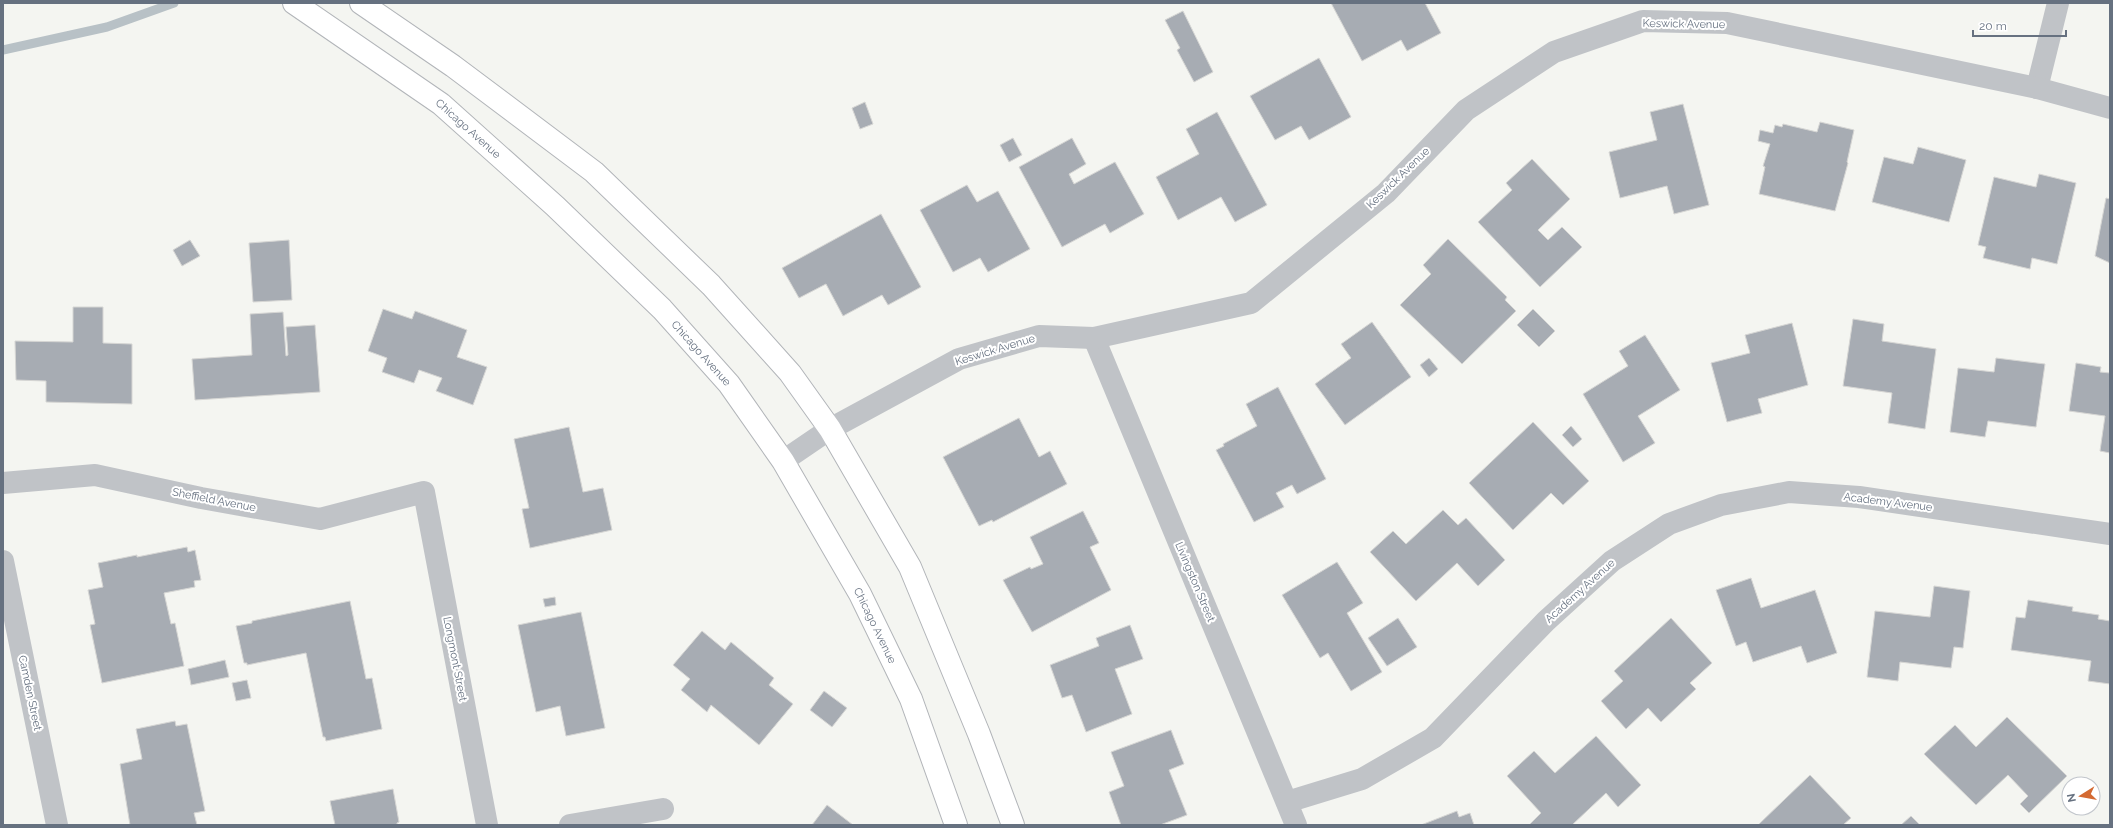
<svg xmlns="http://www.w3.org/2000/svg" width="2113" height="828" font-family="Raleway,sans-serif">
  <style>
    .lines { fill: none; stroke-linecap: round; stroke-linejoin: round }
    .stream { stroke: #b8c1c6; stroke-width: 9 }
    .building { fill: #a7acb3; stroke: #d6d6d4 }
    .major-casing { stroke: #b2b5b9; stroke-width: 24 }
    .minor { stroke: #c0c3c7; stroke-width: 22 }
    .major { stroke: #fff; stroke-width: 22 }
    .labels { text-anchor: middle; dominant-baseline: central; stroke-width: 4; stroke-linejoin: round; paint-order: stroke }
    .street-label { font-size: 11px; fill: #667180; stroke: #fff }
  </style>
  <rect width="100%" height="100%" fill="#f4f5f1"/>
  <g class="lines">
    <!-- stream -->
    <path class="stream" d="M3,50L107,27L174,3"/>
  </g>
  <!-- building -->
  <g class="building">
    <path d="M1331,3H1425L1441,33L1407,51L1401,40L1362,61Z"/>
    <path d="M1183,11L1213,72L1194,82L1177,50L1180,48L1165,20Z"/>
    <path d="M1319,58L1351,117L1309,140L1301,126L1275,140L1250,96Z"/>
    <path d="M865,102L873,124L860,129L852,108Z"/>
    <path d="M1683,104L1709,205L1674,214L1667,186L1620,198L1609,152L1657,140L1650,112Z"/>
    <path d="M1217,112L1267,205L1235,222L1221,197L1178,220L1156,177L1199,154L1186,129Z"/>
    <path d="M1820,122L1854,130L1847,162L1848,163L1835,211L1759,194L1765,167L1763,166L1770,144L1758,141L1760,130L1773,133L1775,125L1782,127L1783,124L1817,132Z"/>
    <path d="M1013,138L1022,155L1009,162L1000,145Z"/>
    <path d="M1072,138L1086,164L1069,174L1074,184L1115,162L1144,214L1110,233L1105,224L1062,247L1019,167Z"/>
    <path d="M1918,147L1966,160L1949,222L1872,202L1884,157L1913,164Z"/>
    <path d="M1532,159L1570,199L1538,230L1548,240L1562,227L1582,247L1540,287L1478,222L1512,190L1506,183Z"/>
    <path d="M2039,174L2076,183L2057,264L2032,258L2030,269L1983,258L1986,247L1978,245L1994,177L2036,187Z"/>
    <path d="M967,185L977,202L998,191L1030,249L988,272L980,258L953,272L920,210Z"/>
    <path d="M2106,198L2110,199V263L2095,256Z"/>
    <path d="M881,214L921,287L888,305L882,295L843,316L826,284L799,298L782,268Z"/>
    <path d="M1448,239L1507,297L1505,300L1516,311L1462,364L1400,305L1431,274L1423,265Z"/>
    <path d="M190,240L200,256L182,266L173,250Z"/>
    <path d="M289,240L292,300L253,302L249,243Z"/>
    <path d="M73,307H103V343L132,344V404L46,402V381L16,380L15,341L73,342Z"/>
    <path d="M383,309L412,319L415,311L467,330L457,357L487,367L473,405L436,391L442,378L419,370L414,383L382,372L387,358L368,351Z"/>
    <path d="M1533,309L1555,331L1539,347L1517,325Z"/>
    <path d="M283,312L286,356L288,355L286,327L315,325L320,392L195,400L192,359L252,355L250,314Z"/>
    <path d="M1853,319L1884,324L1882,341L1936,349L1925,429L1888,423L1892,393L1843,386Z"/>
    <path d="M1372,322L1411,377L1345,425L1315,384L1351,358L1341,344Z"/>
    <path d="M1792,323L1808,385L1758,399L1762,413L1727,422L1711,363L1750,353L1745,335Z"/>
    <path d="M1645,335L1680,390L1638,416L1655,443L1623,462L1583,394L1628,366L1619,351Z"/>
    <path d="M1429,358L1438,369L1429,377L1420,365Z"/>
    <path d="M1996,358L2045,364L2036,427L1988,421L1985,437L1950,432L1958,368L1994,372Z"/>
    <path d="M2076,363L2101,367L2100,372L2110,373V453L2100,451L2105,416L2069,411Z"/>
    <path d="M1278,387L1326,479L1297,494L1292,485L1276,493L1284,507L1254,522L1216,450L1224,446L1223,444L1257,426L1246,404Z"/>
    <path d="M1019,418L1039,457L1050,451L1067,484L993,522L992,520L979,526L943,457Z"/>
    <path d="M1533,422L1589,481L1563,505L1551,493L1513,530L1469,483Z"/>
    <path d="M1571,426L1582,439L1573,447L1562,435Z"/>
    <path d="M569,427L583,492L603,488L612,530L530,548L522,509L529,508L514,439Z"/>
    <path d="M1443,510L1458,525L1466,518L1505,560L1478,586L1457,563L1416,601L1370,552L1393,531L1406,544Z"/>
    <path d="M1083,511L1099,543L1090,547L1111,590L1032,632L1003,580L1030,567L1031,569L1043,564L1030,537Z"/>
    <path d="M187,547L188,552L195,550L201,580L194,581L195,587L164,593L171,624L175,623L184,666L102,683L90,625L95,624L88,590L103,587L98,563L137,555V557Z"/>
    <path d="M1337,562L1363,603L1347,613L1382,672L1351,691L1328,653L1320,658L1282,595Z"/>
    <path d="M1751,578L1761,608L1815,590L1837,653L1807,663L1801,646L1753,662L1746,642L1736,646L1716,590Z"/>
    <path d="M1934,586L1970,591L1963,648L1954,647L1951,668L1900,662L1898,681L1867,677L1875,611L1930,617Z"/>
    <path d="M555,597L556,605L545,607L543,599Z"/>
    <path d="M2028,600L2073,607L2072,611L2099,615L2098,619L2110,621V684L2088,681L2091,661L2011,650L2016,617L2025,618Z"/>
    <path d="M350,601L366,679L372,678L382,729L326,741L325,737H323L306,653L247,665V663H244L236,626L252,623V621Z"/>
    <path d="M581,612L605,728L566,736L560,706L536,712L518,625Z"/>
    <path d="M1398,618L1417,647L1387,666L1368,638Z"/>
    <path d="M1671,618L1712,663L1690,683L1696,689L1661,722L1648,708L1626,729L1601,701L1623,681L1614,671Z"/>
    <path d="M1130,625L1143,659L1115,669L1132,714L1086,732L1072,695L1062,698L1050,665L1099,646L1096,638Z"/>
    <path d="M702,631L725,650L731,642L774,678L769,685L793,704L759,745L711,705L707,712L681,690L690,679L673,665Z"/>
    <path d="M225,660L229,677L191,685L188,669Z"/>
    <path d="M247,680L251,698L236,701L232,683Z"/>
    <path d="M824,691L847,708L832,727L810,710Z"/>
    <path d="M2007,717L2067,776L2029,813L2020,804L2028,796L2008,775L1976,805L1924,754L1955,725L1976,747Z"/>
    <path d="M175,721L176,726L187,724L205,811L194,813L197,825H130L120,764L142,759L136,729Z"/>
    <path d="M1171,730L1184,764L1169,770L1187,815L1160,825H1121L1109,792L1124,786L1111,752Z"/>
    <path d="M1596,736L1641,785L1618,807L1606,793L1572,825H1529L1541,813L1507,776L1534,751L1555,773Z"/>
    <path d="M1810,775L1851,818L1843,825H1758Z"/>
    <path d="M393,789L399,822L397,823V825H335L330,801Z"/>
    <path d="M827,805L853,825H812Z"/>
    <path d="M1457,811L1459,817L1470,813L1474,825H1421Z"/>
    <path d="M1911,816L1920,825H1901Z"/>
  </g>
  <g class="lines">
    <!-- major casing -->
    <g class="major-casing">
      <g id="major">
        <path id="s1" d="M294,3L441,104L555,206L662,309L729,384L783,461L860,594L911,699L956,825"/>
        <path d="M361,3L453,66L594,172L711,285L790,373L830,429L910,567L979,734L1013,825"/>
      </g>
    </g>
    <!-- minor -->
    <g class="minor">
      <path d="M2037,88L2058,3"/>
      <path d="M1094,338L1296,825"/>
      <path d="M783,461L830,429L959,359L1039,336L1094,338L1251,303L1386,193L1466,110L1554,52L1643,21L1727,23L2037,88L2110,108"/>
      <path d="M3,483L95,475L201,498L320,519L424,492L487,825"/>
      <path d="M3,561L57,825"/>
      <path d="M1287,802L1362,779L1433,738L1546,621L1612,561L1669,524L1721,505L1789,492L1859,497L2110,534"/>
      <path d="M570,825L663,809"/>
    </g>
    <!-- major -->
    <use href="#major" class="major"/>
  </g>
  <g class="labels">
    <!-- street labels -->
    <g class="street-label">
      <text transform="translate(1684 24) rotate(1)">Keswick Avenue</text>
      <text stroke="none"><textPath href="#s1" startOffset="215">Chicago Avenue</textPath></text>
      <text transform="translate(1398 178) rotate(-44)">Keswick Avenue</text>
      <text transform="translate(995 350) rotate(-17)">Keswick Avenue</text>
      <text stroke="none"><textPath href="#s1" startOffset="539">Chicago Avenue</textPath></text>
      <text transform="translate(214 500) rotate(11)">Sheffield Avenue</text>
      <text transform="translate(1888 502) rotate(7)">Academy Avenue</text>
      <text transform="translate(1195 582) rotate(67)">Livingston Street</text>
      <text transform="translate(1580 591) rotate(-42)">Academy Avenue</text>
      <text stroke="none"><textPath href="#s1" startOffset="863">Chicago Avenue</textPath></text>
      <text transform="translate(455 659) rotate(79)">Longmont Street</text>
      <text transform="translate(30 693) rotate(78)">Camden Street</text>
    </g>
  </g>
  <!-- border -->
  <rect width="2113" height="828" fill="none" stroke="#667180" stroke-width="8"/>
  <!-- north arrow -->
  <g transform="translate(2081 796) rotate(259)"><circle r="19" fill="#ffffff" stroke="#c2c6cc"/>
  <path d="M0-3L7 15L0 10L-7 15Z" fill="#d46a32"/>
  <text y="-6" font-size="11" font-weight="bold" text-anchor="middle" fill="#667180">N</text>
  </g>
  <!-- scale -->
  <path d="M1973 30v6h93v-6" fill="none" stroke="#667180" stroke-width="2"/>
  <text x="1979" y="30" font-size="12" fill="#667180" stroke="#ffffff" stroke-width="3" paint-order="stroke">20 m</text>
</svg>
